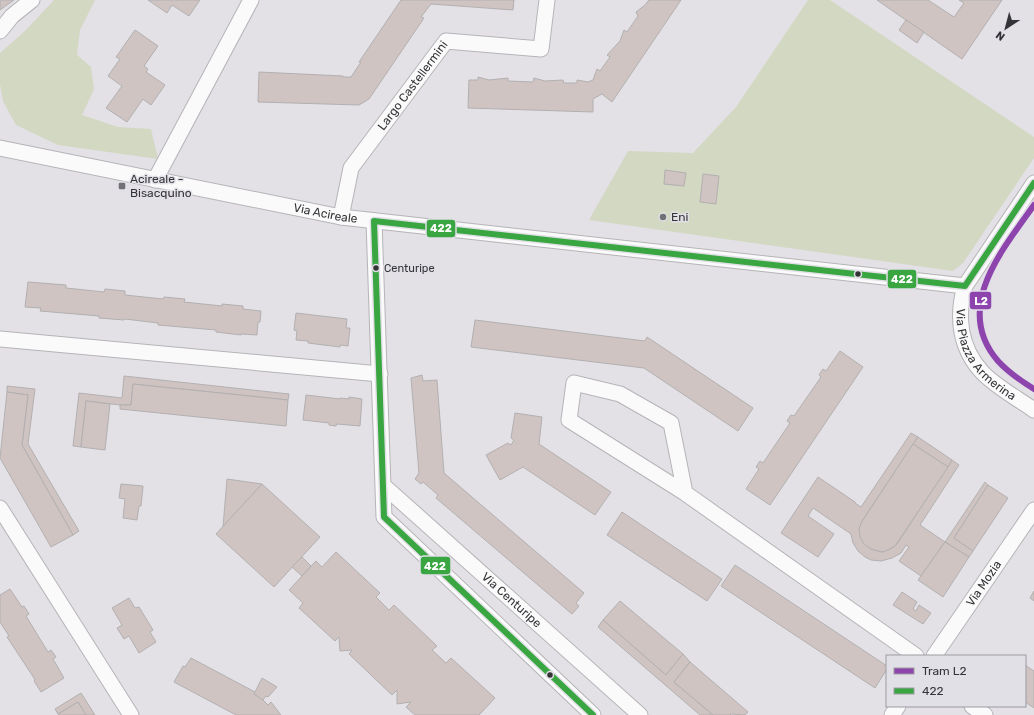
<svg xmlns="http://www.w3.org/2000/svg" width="1034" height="715" font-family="Rubik,sans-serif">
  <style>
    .green { fill: #d2d8c2 }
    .building { fill: #d0c4c2; stroke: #b2b0b1 }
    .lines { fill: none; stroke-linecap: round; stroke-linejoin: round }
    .street-casing { stroke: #b5b4b7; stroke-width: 17 }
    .street { stroke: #fbfafb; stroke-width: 15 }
    .bus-1-casing { stroke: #e2e0e7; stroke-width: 9 }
    .bus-1 { stroke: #39a641; stroke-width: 6 }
    .tram-1-casing { stroke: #e2e0e7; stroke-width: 9 }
    .tram-1 { stroke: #8e44ad; stroke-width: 6 }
    .poi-dot { fill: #717074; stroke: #e2e0e7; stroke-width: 1.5 }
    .bus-dot { fill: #343336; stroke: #e2e0e7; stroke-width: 1.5 }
    .labels { text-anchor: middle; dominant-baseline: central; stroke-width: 3; stroke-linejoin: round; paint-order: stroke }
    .bus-label { font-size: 11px; fill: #343336; stroke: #e2e0e7; text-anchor: start }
    .street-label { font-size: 12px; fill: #343336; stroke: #e2e0e7 }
    .poi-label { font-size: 12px; fill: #343336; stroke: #e2e0e7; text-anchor: start }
    .line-badge { stroke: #e2e0e7; stroke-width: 1.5 }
    .badge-label { font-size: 11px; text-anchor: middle; font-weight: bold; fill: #fff }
  </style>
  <rect width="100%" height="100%" fill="#e3e1e6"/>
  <!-- green -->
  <g class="green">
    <path d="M54,0H95L80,30L77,55L91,67L94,89L82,115L118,127L151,129L158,159L58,145L16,125L3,101L0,84V53L25,31Z"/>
    <path d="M808,0H830L1034,137V158L963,263L953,271L589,220L628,151L693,153L736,107Z"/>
  </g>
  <!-- building -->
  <g class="building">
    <path d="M0,0H14L0,10Z"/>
    <path d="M148,0H200L189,16L172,5L167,13Z"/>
    <path d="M401,0H514L513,10L431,4L421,17L424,18L369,99L359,105L258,102L259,72L343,76V77H351L361,62H359Z"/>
    <path d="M649,0H681L612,102L602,94L593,99V112L468,108L469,80H478V77L489,80L508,78V81L533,82L534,78L545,81L563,80L564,83H577V80L588,82L593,80L597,69L600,71L610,57L607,55L620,41L624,30L627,32L638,16L636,12L645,5Z"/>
    <path d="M877,0H928L954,17L964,3L959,0H1002L962,59Z"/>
    <path d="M906,20L924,32L917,43L899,30Z"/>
    <path d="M135,30L158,46L144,66L148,69L146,72L165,85L151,105L143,99L127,122L106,108L122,86L108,76L120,59L116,57Z"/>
    <path d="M665,170L686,173L684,186L664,184Z"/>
    <path d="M703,174L719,176L716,204L700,202Z"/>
    <path d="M28,282L66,285V288L104,292L105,289L125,291V295L163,299L164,297L185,299L184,302L222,306V304L243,306V309L261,311L260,322H258L257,335L241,334V335L216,332V330L158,325V323L125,319L124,320L99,318V316L40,311L41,308L25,307Z"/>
    <path d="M296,313L347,319L346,328H350L348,346L340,345V347L308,343V341L296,340L297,331L294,330Z"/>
    <path d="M475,320L645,341L647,337L753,408L738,431L644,368L471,347Z"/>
    <path d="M840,351L863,367L770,505L746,489L759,469L756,467L760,461L763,463L790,423L787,421L791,415L794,416L821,377L819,375L823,369L826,371Z"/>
    <path d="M422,375L423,381L437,380L444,473L584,593L576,603L579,606L572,614L436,498L438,495L423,482L421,484L415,479L419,473L411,378Z"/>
    <path d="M124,376L289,394L288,400L133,384L131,405H120L86,401L81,447L73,446L79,393L122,398Z"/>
    <path d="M133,384L288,400L286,426L120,409V405H131Z"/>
    <path d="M7,386L35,389L28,444L79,531L73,535L22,445L28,395L7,392Z"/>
    <path d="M7,392L28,395L22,445L73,535L51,547L0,458Z"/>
    <path d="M306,395L340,399V398L349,399V397L362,399L360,426L337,424L336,426L329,425V423L303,420Z"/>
    <path d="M86,401L110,404L105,450L81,447Z"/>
    <path d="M515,413L542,417L539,444L611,492L595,515L523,467L500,480L486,455L508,443L511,445L514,440L511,438Z"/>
    <path d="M911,433L918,437L862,521L860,533L863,542L871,549L881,552L892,548L897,544L952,460L959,465L920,525L945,542L921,576L899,561L909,547L906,545L901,553L892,558L881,561L871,560L865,557L858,551L853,543L851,534L813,508L808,516L834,534L818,557L781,533L818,477L855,502V503L861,507Z"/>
    <path d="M918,437L952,460L948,467L913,444Z"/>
    <path d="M913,444L948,467L895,546L888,550L883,552L871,549L864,544L860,537L859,529L861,523Z"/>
    <path d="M227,479L262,484L223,527Z"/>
    <path d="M985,482L988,485L954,538L973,551L969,557L945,542Z"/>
    <path d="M121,484L143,486L141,506H139L137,520L123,518L125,499L119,498Z"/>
    <path d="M262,484L320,537L274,587L216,534Z"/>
    <path d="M988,485L1008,498L973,551L954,538Z"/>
    <path d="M622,512L722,579L707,601L607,535Z"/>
    <path d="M945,542L969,557L943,597L918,580Z"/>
    <path d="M336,552L380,593L376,597L389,610L394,605L437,646L432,650L446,663L451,658L495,698L479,715H415L406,707L411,702L397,704V690L392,695L349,654L352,650L340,651L339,637L335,641L299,608L303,603L289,590L316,561L322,567Z"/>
    <path d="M302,557L311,566L302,576L292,567Z"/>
    <path d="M735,565L887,666V669L875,688L721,586Z"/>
    <path d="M10,589L22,607L24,606L29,614L26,616L48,652L51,650L56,657L53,659L64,678L41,692L34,681L35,680L34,678L7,637L9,636L0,622V595Z"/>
    <path d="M1034,591V601L1030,598Z"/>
    <path d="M902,592L917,602L913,609L916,611L919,605L931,613L923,624L893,605Z"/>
    <path d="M129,598L135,608L139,607L153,630L150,632L156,642L139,653L129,636L124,639L117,628L122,625L112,608Z"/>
    <path d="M620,601L683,654L666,675L603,620Z"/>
    <path d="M603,620L666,675L683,654L690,662L674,682L713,715H700L598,627Z"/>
    <path d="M191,658L255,692L254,694L261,698L268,705L271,702L281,715H236L174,682L183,666L185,667Z"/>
    <path d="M690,662L748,712L745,715L731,714L730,715H713L674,682Z"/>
    <path d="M1025,665L1034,671V708L1025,702Z"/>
    <path d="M262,678L277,687L268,697L266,696L263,700L254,694Z"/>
    <path d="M81,693L95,715H86L78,702L58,714L55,709Z"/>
    <path d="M78,702L86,715H59L58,714Z"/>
  </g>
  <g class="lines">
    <!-- street casing -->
    <g class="street-casing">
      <g id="street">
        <path d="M0,31L12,16L32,0"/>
        <path id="s1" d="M0,148L341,217L965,286"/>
        <path d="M155,180L251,0"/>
        <path id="s2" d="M1034,183L965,286C956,317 960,348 982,372C996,387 1017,398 1034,410"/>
        <path id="s3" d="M341,217L351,168L446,41L541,49L547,0"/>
        <path d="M374,221L384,517L593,715"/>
        <path d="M0,339L380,374"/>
        <path id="s4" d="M384,486L640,715"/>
        <path d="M685,493L671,423L620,394L574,383L569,420L685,493L916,656"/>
        <path d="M0,508L131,715"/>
        <path id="s5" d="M934,656L1034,510"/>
        <path d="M972,706L985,715"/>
        <path d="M892,715L898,706"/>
      </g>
    </g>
    <!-- street -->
    <use href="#street" class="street"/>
    <!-- bus-1 casing -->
    <g class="bus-1-casing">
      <path id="bus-1" d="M593,715L384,517L374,221L965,286L1034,183"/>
    </g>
    <!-- bus-1 -->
    <use href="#bus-1" class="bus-1"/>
    <!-- tram-1 casing -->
    <g class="tram-1-casing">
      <path id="tram-1" d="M1034,205C1003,249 952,308 998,361C1008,372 1021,381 1034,389"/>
    </g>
    <!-- tram-1 -->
    <use href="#tram-1" class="tram-1"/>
  </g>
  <!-- markers -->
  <g class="poi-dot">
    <rect x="118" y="182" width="8" height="8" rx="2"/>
    <circle cx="663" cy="217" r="4"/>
  </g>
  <g class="bus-dot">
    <circle cx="376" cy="268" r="3.5"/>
    <circle cx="858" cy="274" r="3.5"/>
    <circle cx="550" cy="675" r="3.5"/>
  </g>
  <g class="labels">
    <!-- bus labels -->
    <g class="bus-label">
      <text x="384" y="268">Centuripe</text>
    </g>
    <!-- street labels -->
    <g class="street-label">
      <text stroke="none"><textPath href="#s3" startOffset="153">Largo Castellermini</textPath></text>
      <text stroke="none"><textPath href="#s1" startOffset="332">Via Acireale</textPath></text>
      <text stroke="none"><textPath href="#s2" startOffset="202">Via Piazza Armerina</textPath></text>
      <text stroke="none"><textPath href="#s5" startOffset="88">Via Mozia</textPath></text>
      <text stroke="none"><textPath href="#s4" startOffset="171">Via Centuripe</textPath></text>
    </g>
    <!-- poi labels -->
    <g class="poi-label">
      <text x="130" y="179">Acireale -<tspan x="130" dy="14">Bisacquino</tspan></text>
      <text x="671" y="217">Eni</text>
    </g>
  </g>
  <g class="line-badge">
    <rect x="426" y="219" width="30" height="19" rx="4" fill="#39a641"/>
    <rect x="887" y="269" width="30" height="20" rx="4" fill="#39a641"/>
    <rect x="969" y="291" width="23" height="19" rx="4" fill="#8e44ad"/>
    <rect x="420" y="556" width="31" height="19" rx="4" fill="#39a641"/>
  </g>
  <g class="badge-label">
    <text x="441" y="232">422</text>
    <text x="902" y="283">422</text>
    <text x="981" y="305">L2</text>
    <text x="435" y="570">422</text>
  </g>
  <!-- legend -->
  <rect x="886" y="655" width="140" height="52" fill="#e2e0e7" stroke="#9c9ba0"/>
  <rect x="894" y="668" width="20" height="6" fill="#8e44ad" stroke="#9c9ba0"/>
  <text x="922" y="675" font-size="12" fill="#343336">Tram L2</text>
  <rect x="894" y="688" width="20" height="6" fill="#39a641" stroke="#9c9ba0"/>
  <text x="922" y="695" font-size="12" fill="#343336">422</text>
  <!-- north arrow -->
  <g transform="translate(1006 28) rotate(216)" stroke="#e2e0e7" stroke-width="3" paint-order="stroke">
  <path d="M0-3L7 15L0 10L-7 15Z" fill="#343336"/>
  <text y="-6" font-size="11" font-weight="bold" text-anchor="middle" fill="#343336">N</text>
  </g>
</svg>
